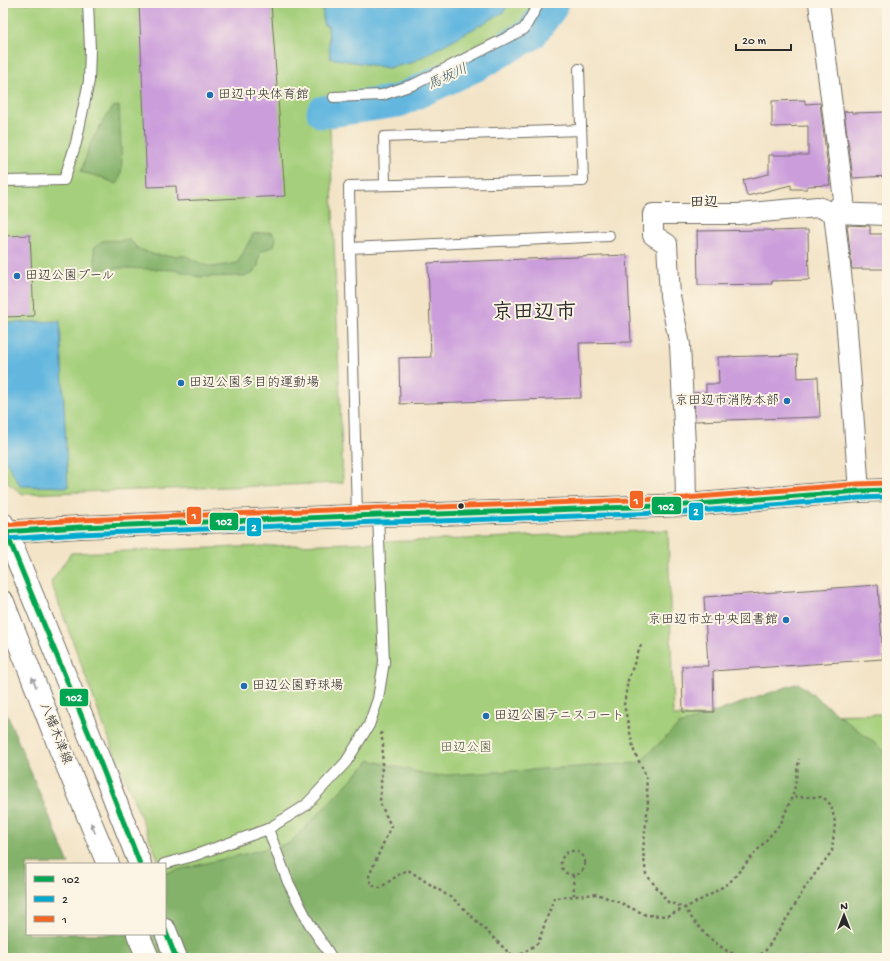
<svg xmlns="http://www.w3.org/2000/svg" width="890" height="961" font-family="'Gochi Hand','Klee One',sans-serif">
  <style>
    .green { fill: #a5cf7b; stroke: #687d53 }
    .forest { fill: #84b26b; stroke: #586e4b }
    .water { fill: #63b7df; stroke: #477185 }
    .lines { fill: none; stroke-linecap: round; stroke-linejoin: round }
    .river { stroke: #63b7df; stroke-width: 33 }
    .building { fill: #cb9ddb }
    .lane-casing { stroke: #716c62; stroke-width: 12 }
    .street-casing { stroke: #716c62; stroke-width: 22 }
    .primary-casing { stroke: #716c62; stroke-width: 24 }
    .highway-casing { stroke: #716c62; stroke-width: 24 }
    .path { stroke: #716c62; stroke-width: 2.5; stroke-dasharray: 3 3; stroke-linecap: butt }
    .lane { stroke: #fff; stroke-width: 10 }
    .street { stroke: #fff; stroke-width: 20 }
    .primary { stroke: #fff; stroke-width: 22 }
    .highway { stroke: #fff; stroke-width: 22 }
    .bus-1-casing { stroke: #fcf5e5; stroke-width: 8 }
    .bus-2-casing { stroke: #fcf5e5; stroke-width: 8 }
    .bus-3-casing { stroke: #fcf5e5; stroke-width: 8 }
    .bus-1 { stroke: #00a651; stroke-width: 5 }
    .bus-2 { stroke: #00a9ce; stroke-width: 5 }
    .bus-3 { stroke: #f26522; stroke-width: 5 }
    .oneway { fill: #a0a0a0 }
    .poi-dot { fill: #1f6fb2; stroke: #fcf5e5; stroke-width: 1.5 }
    .bus-dot { fill: #2b2b2b; stroke: #fcf5e5; stroke-width: 1.5 }
    .labels { text-anchor: middle; dominant-baseline: central; stroke-width: 4; stroke-linejoin: round; paint-order: stroke }
    .poi-label { font-size: 13px; fill: #2b2b2b; stroke: #fcf5e5; text-anchor: start }
    .street-label { font-size: 13px; fill: #2b2b2b; stroke: #fcf5e5 }
    .park-label { font-size: 13px; fill: #505c43; stroke: #fcf5e5 }
    .water-label { font-size: 14px; font-style: italic; fill: #3f5c6a; stroke: #fcf5e5 }
    .neighbourhood-label { font-size: 14px; font-weight: bold; fill: #2b2b2b; stroke: #fcf5e5 }
    .town-label { font-size: 21px; font-weight: bold; fill: #2b2b2b; stroke: #fcf5e5 }
    .line-badge { stroke: #fcf5e5; stroke-width: 1.5 }
    .badge-label { font-size: 11px; text-anchor: middle; font-weight: bold; fill: #fff }
  </style>
  <rect width="100%" height="100%" fill="#fcf5e5"/>
  <filter id="ink" filterUnits="userSpaceOnUse"><feTurbulence type="fractalNoise" baseFrequency=".025" numOctaves="2"/><feDisplacementMap in="SourceGraphic" scale="8" xChannelSelector="R" yChannelSelector="G"/><feConvolveMatrix kernelMatrix="1 2 1 2 8 2 1 2 1" color-interpolation-filters="sRGB"/></filter>
  <filter id="wash" filterUnits="userSpaceOnUse"><feTurbulence type="fractalNoise" baseFrequency=".012" numOctaves="4" result="noise"/><feDisplacementMap in="SourceGraphic" scale="16" xChannelSelector="R" yChannelSelector="G"/><feGaussianBlur stdDeviation="0.9" result="paint"/><feColorMatrix in="noise" values="0 0 0 0 0 0 0 0 0 0 0 0 0 0 0 0 0 1.4 0 .05"/><feComposite in="paint" operator="in"/></filter>
  <g filter="url(#wash)">
    <rect width="100%" height="100%" fill="#f3e4c7"/>
    <!-- green -->
    <g class="green">
      <path d="M3,3H545L544,6L525,33L383,99L329,103L343,483L23,494L9,484L3,474Z"/>
      <path d="M668,530L673,716L886,714L887,836L339,958H320L165,876V864H160L106,732L51,582L71,553L465,539L618,532Z"/>
    </g>
    <!-- forest -->
    <g class="forest">
      <path d="M119,106L122,168L119,182L116,184L101,177L81,172L90,144L103,121L113,107Z"/>
      <path d="M271,232L276,238L274,246L260,252L258,266L252,274L245,276L199,277L177,270L123,268L96,269L94,248L102,241L130,240L137,248L155,255L186,256L204,265L214,267L237,263L243,253L253,234Z"/>
      <path d="M798,683L887,753V958H3V705L69,864H27V934H165V873L290,843L370,760L433,776L638,763L679,725Z"/>
    </g>
    <!-- water -->
    <g class="water">
      <path d="M323,3H509L504,12L411,63L388,68L330,58L328,26L323,24Z"/>
      <path d="M60,321L68,487L20,486L3,456V323Z"/>
    </g>
    <g class="lines">
      <!-- river -->
      <path class="river" d="M323,112L398,101L474,66L531,34L551,7V3"/>
    </g>
    <g id="blocks">
      <!-- building -->
      <g class="building">
        <path d="M139,3H271L285,196L177,201L176,186L147,187Z"/>
        <path d="M805,100V104L820,103L830,185L807,186V189H791V185L747,196L743,180L769,174V155H808V126L772,127V101Z"/>
        <path d="M852,111V113L887,112V176L853,178L844,112Z"/>
        <path d="M847,225L870,226V234H887V269H852Z"/>
        <path d="M771,230V231L808,230L809,280L772,281V284L698,285L697,231Z"/>
        <path d="M30,235L34,316L3,317V236Z"/>
        <path d="M627,255L631,342L579,343L581,398L400,404L399,358L431,357L428,263Z"/>
        <path d="M797,355L798,378L818,377L820,417L695,421L694,393L706,392V384H719L718,357Z"/>
        <path d="M878,585L883,659L713,671L714,712H683L682,666H708L704,597Z"/>
      </g>
    </g>
  </g>
  <g filter="url(#ink)">
    <use href="#blocks" fill-opacity="0" stroke="#716c62" stroke-width="1"/>
    <g class="lines">
      <!-- lane casing -->
      <g class="lane-casing">
        <g id="lane">
          <path d="M334,97L382,95L415,84L524,29L539,3"/>
          <path d="M3,181L64,180L76,143L89,81L90,49L88,3"/>
          <path d="M385,185L384,137L581,130"/>
          <path d="M350,248L609,236"/>
          <path d="M357,515L350,248L349,186L583,181L579,69"/>
          <path d="M268,829L305,806L346,762L369,725L378,699L384,662L378,515"/>
          <path d="M164,864L193,856L268,829L288,882L309,923L332,958"/>
        </g>
      </g>
      <!-- street casing -->
      <g class="street-casing">
        <g id="street">
          <path d="M819,3L844,200L834,213L846,317L859,491"/>
          <path d="M686,505L685,445L680,345L670,296L667,244L653,235V214H739L818,207L834,213L887,215"/>
        </g>
      </g>
      <!-- primary casing -->
      <g class="primary-casing">
        <g id="primary">
          <path d="M3,524L91,739L140,864"/>
          <path d="M3,602L61,751L108,864"/>
          <path d="M165,930L176,958"/>
          <path d="M138,934L148,958"/>
        </g>
      </g>
      <!-- highway casing -->
      <g class="highway-casing">
        <path id="highway" d="M3,532L80,527L378,515L438,514L686,505L859,491L887,490"/>
      </g>
      <!-- path -->
      <g class="path">
        <path d="M641,645L628,680L624,705L634,751L646,776L648,804L643,851L646,874L668,902L685,908L693,920L709,938L727,951L743,958"/>
        <path d="M381,732L383,745L380,803L391,826L369,876L371,885L380,888L401,873L408,870L456,901L514,958"/>
        <circle cx="573" cy="863" r="12"/>
        <path d="M573,875L574,895"/>
        <path d="M516,958L538,943L554,898L597,894L623,904L646,915L667,916L685,908L710,895L730,882L781,823L794,792L799,759"/>
        <path d="M749,958L764,953L789,915L806,886L832,851L835,822L831,805L823,797H792"/>
      </g>
      <!-- lane -->
      <use href="#lane" class="lane"/>
      <!-- street -->
      <use href="#street" class="street"/>
      <!-- primary -->
      <use href="#primary" class="primary"/>
      <!-- highway -->
      <use href="#highway" class="highway"/>
      <!-- bus-1 casing -->
      <g class="bus-1-casing">
        <g id="bus-1">
          <path d="M3,532L80,527L378,515L438,514L686,505L859,491L887,490"/>
          <path d="M6,532L91,739L140,864"/>
          <path d="M165,930L176,958"/>
        </g>
      </g>
      <!-- bus-2 casing -->
      <g class="bus-2-casing">
        <path id="bus-2" d="M3,538L6,539L80,534L378,522L438,521L686,512L859,498L887,497"/>
      </g>
      <!-- bus-3 casing -->
      <g class="bus-3-casing">
        <path id="bus-3" d="M3,525L80,520L378,508L438,507L686,498L858,484L887,483"/>
      </g>
      <!-- bus-1 -->
      <use href="#bus-1" class="bus-1"/>
      <!-- bus-2 -->
      <use href="#bus-2" class="bus-2"/>
      <!-- bus-3 -->
      <use href="#bus-3" class="bus-3"/>
    </g>
    <!-- one-way arrows -->
    <defs><path id="oneway-solid" d="M-6-.8H1V-3.2L6.5 0L1 3.2V.8H-6Z"/></defs>
    <g class="oneway">
      <use href="#oneway-solid" transform="translate(34 682) rotate(-111)"/>
      <use href="#oneway-solid" transform="translate(93 828) rotate(-113)"/>
    </g>
  </g>
  <!-- markers -->
  <g class="poi-dot">
    <circle cx="210" cy="95" r="4"/>
    <circle cx="17" cy="276" r="4"/>
    <circle cx="181" cy="383" r="4"/>
    <circle cx="787" cy="401" r="4"/>
    <circle cx="786" cy="620" r="4"/>
    <circle cx="244" cy="686" r="4"/>
    <circle cx="486" cy="716" r="4"/>
  </g>
  <circle class="bus-dot" cx="461" cy="506" r="3.5"/>
  <g class="labels">
    <!-- poi labels -->
    <g class="poi-label">
      <text x="218" y="95">田辺中央体育館</text>
      <text x="25" y="276">田辺公園プール</text>
      <text x="189" y="383">田辺公園多目的運動場</text>
      <text x="779" y="401" text-anchor="end">京田辺市消防本部</text>
      <text x="778" y="620" text-anchor="end">京田辺市立中央図書館</text>
      <text x="252" y="686">田辺公園野球場</text>
      <text x="494" y="716">田辺公園テニスコート</text>
    </g>
    <!-- street labels -->
    <g class="street-label">
      <text transform="translate(55 734) rotate(68)">八幡木津線</text>
    </g>
    <!-- park labels -->
    <g class="park-label">
      <text x="466" y="748">田辺公園</text>
    </g>
    <!-- water labels -->
    <g class="water-label">
      <text transform="translate(448 78) rotate(-25)">馬坂川</text>
    </g>
    <!-- neighbourhood labels -->
    <g class="neighbourhood-label">
      <text x="704" y="203">田辺</text>
    </g>
    <!-- town labels -->
    <g class="town-label">
      <text x="534" y="314">京田辺市</text>
    </g>
  </g>
  <g class="line-badge">
    <rect x="629" y="490" width="15" height="19" rx="4" fill="#f26522"/>
    <rect x="651" y="496" width="31" height="19" rx="4" fill="#00a651"/>
    <rect x="688" y="502" width="16" height="19" rx="4" fill="#00a9ce"/>
    <rect x="186" y="506" width="16" height="19" rx="4" fill="#f26522"/>
    <rect x="209" y="512" width="30" height="19" rx="4" fill="#00a651"/>
    <rect x="246" y="517" width="16" height="20" rx="4" fill="#00a9ce"/>
    <rect x="59" y="688" width="30" height="19" rx="4" fill="#00a651"/>
  </g>
  <g class="badge-label">
    <text x="636" y="504">1</text>
    <text x="666" y="510">102</text>
    <text x="696" y="515">2</text>
    <text x="194" y="519">1</text>
    <text x="224" y="525">102</text>
    <text x="254" y="531">2</text>
    <text x="74" y="701">102</text>
  </g>
  <!-- margin -->
  <rect width="890" height="961" fill="none" stroke="#fcf5e5" stroke-width="16"/>
  <!-- legend -->
  <rect x="26" y="863" width="140" height="72" fill="#fcf5e5" stroke="#a8a49b"/>
  <rect x="34" y="876" width="20" height="6" fill="#00a651" stroke="#a8a49b"/>
  <text x="62" y="883" font-size="12" fill="#2b2b2b">102</text>
  <rect x="34" y="896" width="20" height="6" fill="#00a9ce" stroke="#a8a49b"/>
  <text x="62" y="903" font-size="12" fill="#2b2b2b">2</text>
  <rect x="34" y="916" width="20" height="6" fill="#f26522" stroke="#a8a49b"/>
  <text x="62" y="923" font-size="12" fill="#2b2b2b">1</text>
  <!-- north arrow -->
  <g transform="translate(844 915)" stroke="#fcf5e5" stroke-width="3" paint-order="stroke">
  <path d="M0-3L7 15L0 10L-7 15Z" fill="#2b2b2b"/>
  <text y="-6" font-size="11" font-weight="bold" text-anchor="middle" fill="#2b2b2b">N</text>
  </g>
  <!-- scale -->
  <path d="M736 44v6h55v-6" fill="none" stroke="#2b2b2b" stroke-width="2"/>
  <text x="742" y="44" font-size="12" fill="#2b2b2b" stroke="#fcf5e5" stroke-width="3" paint-order="stroke">20 m</text>
</svg>
